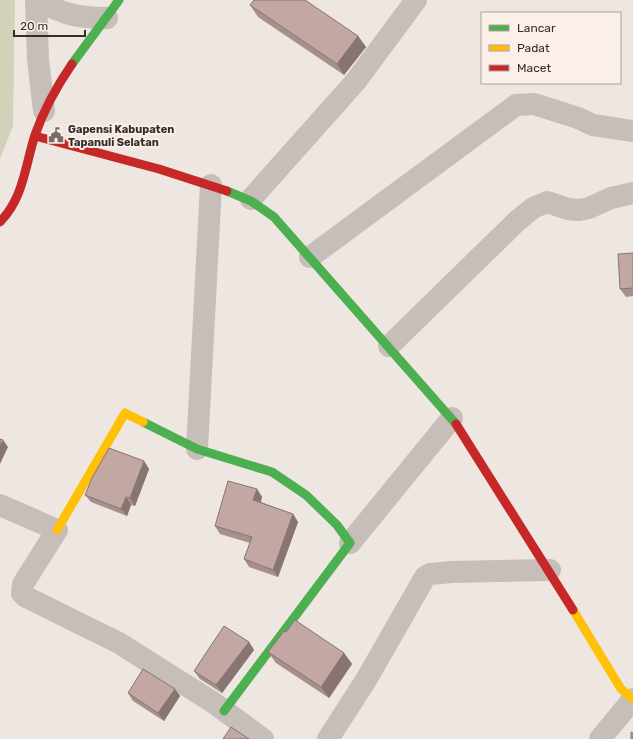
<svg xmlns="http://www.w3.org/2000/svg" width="633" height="739" font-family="Rubik,sans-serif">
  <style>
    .green { fill: #d2d2bb }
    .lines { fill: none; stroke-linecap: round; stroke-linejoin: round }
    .street { stroke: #c7beba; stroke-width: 22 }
    .fast { stroke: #4caf50; stroke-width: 9 }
    .slow { stroke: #ffc107; stroke-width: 9 }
    .jam { stroke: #c62828; stroke-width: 9 }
    .wall { fill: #a7908c }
    .shaded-wall { fill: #887572 }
    .building { fill: #c2a7a3; stroke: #887572 }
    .labels { text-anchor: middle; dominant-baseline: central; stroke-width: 4; stroke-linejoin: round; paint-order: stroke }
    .poi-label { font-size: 11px; font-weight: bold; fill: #382b28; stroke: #faf0e9; text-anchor: start }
  </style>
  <rect width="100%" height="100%" fill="#eee6e1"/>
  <!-- green -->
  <path class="green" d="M0,0H15L13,126L0,159Z"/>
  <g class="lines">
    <!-- street -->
    <g class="street">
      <path d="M36,0L38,59L44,111"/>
      <path d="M36,0C64,14 76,18 107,18"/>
      <path d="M251,199L356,81L416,0"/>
      <path d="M310,257L516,105L534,104L578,118L593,125L633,131"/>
      <path d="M389,346L517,221L533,208L547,202L568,209L579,210L589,208L611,198L633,193"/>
      <path d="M197,449L211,185"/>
      <path d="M0,505L57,530L23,584L22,593L26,597L119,643L214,703L263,739"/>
      <path d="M350,543L452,418"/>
      <path d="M328,739L366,680L425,577L430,574L452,572L550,570"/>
      <path d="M600,739L633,699"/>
    </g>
    <!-- fast -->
    <g class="fast">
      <path d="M72,64L119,0"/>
      <path d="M227,191L251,201L274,217L456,424"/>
      <path d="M143,422L197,449L272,472L306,495L337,525L350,543L224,711"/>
    </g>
    <!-- slow -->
    <g class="slow">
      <path d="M57,530L125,413L143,422"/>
      <path d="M573,610L621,689L633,699"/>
    </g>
    <!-- jam -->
    <g class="jam">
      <path d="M35,136L159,169L227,191"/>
      <path d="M0,222C24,197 25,166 35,135C44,109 57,86 72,64"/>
      <path d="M456,424L573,610"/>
    </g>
  </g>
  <!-- wall -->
  <g class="wall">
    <path d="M250,5L358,36L366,47L344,75L258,17Z"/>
    <path d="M633,253V296L626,297L620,289Z"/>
    <path d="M144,461L149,469L135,506L131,505L127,516L91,502L85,495Z"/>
    <path d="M257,489L262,497L261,502L293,514L298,522L278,577L249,567L244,559L250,543L220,534L215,526Z"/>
    <path d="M286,632L344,653L352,664L329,698L276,663L268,652Z"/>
    <path d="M249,642L254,650L222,693L200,679L194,671Z"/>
    <path d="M175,689L180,696L164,721L133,701L128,693Z"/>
  </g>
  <!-- shaded-wall -->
  <g class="shaded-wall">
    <path d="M358,36L366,47L344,75L337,64Z"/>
    <path d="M3,440L8,447L0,464V446Z"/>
    <path d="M144,461L149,469L135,506L130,498Z"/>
    <path d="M257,489L262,497L259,507L253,500Z"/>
    <path d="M126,497L131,505L127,516L121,509Z"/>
    <path d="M293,514L298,522L278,577L273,570Z"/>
    <path d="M249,642L254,650L222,693L216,685Z"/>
    <path d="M344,653L352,664L329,698L321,687Z"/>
    <path d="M175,689L180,696L164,721L158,713Z"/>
  </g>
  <!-- building -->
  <g class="building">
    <path d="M254,0H305L358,36L337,64L250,5Z"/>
    <path d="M633,253V288L620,289L618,254Z"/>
    <path d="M0,439L3,440L0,446Z"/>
    <path d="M109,448L144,461L130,498L126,497L121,509L85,495L92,478Z"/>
    <path d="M228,481L257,489L253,500L293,514L273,570L244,559L252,537L215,526Z"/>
    <path d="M295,620L344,653L321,687L268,652L284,631L286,632Z"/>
    <path d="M224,626L249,642L216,685L194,671Z"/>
    <path d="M143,669L175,689L158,713L128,693Z"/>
    <path d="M231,727L249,739H223Z"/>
    <path d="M631,732L633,733V739H631Z"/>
  </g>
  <!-- icons -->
  <defs>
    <g id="civic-bare" transform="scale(1.2)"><path d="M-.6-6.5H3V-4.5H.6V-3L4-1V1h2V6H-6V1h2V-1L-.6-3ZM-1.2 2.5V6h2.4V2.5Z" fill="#786c69" stroke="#faf0e9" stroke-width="2.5" paint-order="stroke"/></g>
  </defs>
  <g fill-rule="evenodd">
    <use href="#civic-bare" x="56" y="135"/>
  </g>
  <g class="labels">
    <!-- poi labels -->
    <g class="poi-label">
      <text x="68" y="129">Gapensi Kabupaten<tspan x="68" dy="13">Tapanuli Selatan</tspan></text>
    </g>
  </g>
  <!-- legend -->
  <rect x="481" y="12" width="140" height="72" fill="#faf0e9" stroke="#aca19c"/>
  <rect x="489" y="25" width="20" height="6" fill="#4caf50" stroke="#aca19c"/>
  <text x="517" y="32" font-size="12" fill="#382b28">Lancar</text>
  <rect x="489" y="45" width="20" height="6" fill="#ffc107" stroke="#aca19c"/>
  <text x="517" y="52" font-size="12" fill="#382b28">Padat</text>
  <rect x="489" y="65" width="20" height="6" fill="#c62828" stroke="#aca19c"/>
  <text x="517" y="72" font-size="12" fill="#382b28">Macet</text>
  <!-- scale -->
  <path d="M14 30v6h71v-6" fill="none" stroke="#382b28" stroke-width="2"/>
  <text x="20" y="30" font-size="12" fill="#382b28" stroke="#faf0e9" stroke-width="3" paint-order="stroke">20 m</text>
</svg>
